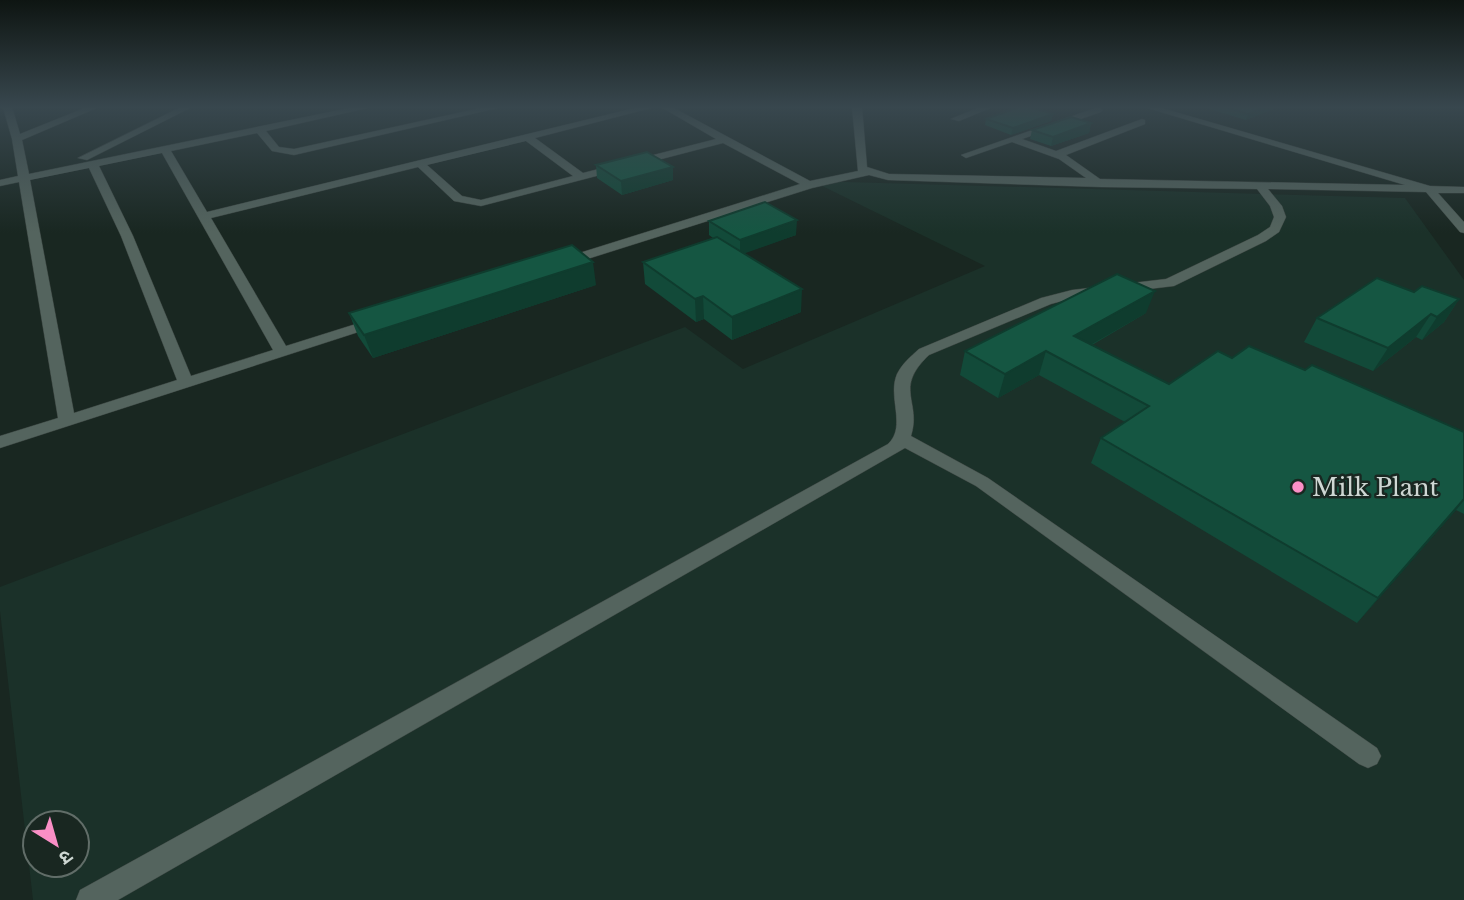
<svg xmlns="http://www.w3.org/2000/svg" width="1464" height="900" font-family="'Libre Baskerville','Noto Sans Devanagari',serif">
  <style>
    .built { fill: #1b3129; fill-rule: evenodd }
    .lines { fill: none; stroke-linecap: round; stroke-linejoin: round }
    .minor-casing { stroke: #39433f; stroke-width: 1 }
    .minor { fill: #54645e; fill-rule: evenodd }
    .wall { fill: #124a39 }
    .shaded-wall { fill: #0f3c2e }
    .building { fill: #155642; stroke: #0f3c2e; stroke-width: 2 }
    .poi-dot { fill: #fa8fc6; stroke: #192721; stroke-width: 2.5 }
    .labels { text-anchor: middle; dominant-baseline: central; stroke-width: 5; stroke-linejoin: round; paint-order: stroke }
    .poi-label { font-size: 24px; fill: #ced7d3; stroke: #192721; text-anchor: start }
  </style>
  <rect width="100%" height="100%" fill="#192721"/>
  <!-- built -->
  <path class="built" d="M812,181L1405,198L1464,280V900H33L0,611V587L685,327L743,369L985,266ZM35,823H77V865H35Z"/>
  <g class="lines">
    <!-- minor casing -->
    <g class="minor-casing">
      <g id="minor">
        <path d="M3,107H12L20,134L87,107H99L22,140L29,174L354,107H372L266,131L279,147L294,149L485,107H502L294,155L272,151L257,133L171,151L207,212L639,107H655L535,138L583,173L716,139L661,107H672L810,181L858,171L852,107H862L867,167L889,174L1086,178L1059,159L1012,142L966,158L961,155L1098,107L1103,110L1101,112L1022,139L1056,151L1142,119L1145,120V124L1066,155L1100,179L1405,185L1144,107H1158L1430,186L1464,187V193H1438L1464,222V233L1460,232L1426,192L1268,189L1282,206L1286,217L1279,232L1266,241L1174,286L1073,298L1051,304L929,355C893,389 922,401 911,436L988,478L1377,748L1381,756L1377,764L1368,768L1359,764L976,486L905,448L118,900H76L80,890L888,444C907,426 887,397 897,374C902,364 910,357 919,349L1041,298L1072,290L1166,279L1258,235L1270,227L1274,217L1270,206L1257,189L1101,187L888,180L869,175L812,188L562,267L557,266V260L800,184L723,143L481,206L454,201L418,167L211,218L286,346L375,318L380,319V325L0,448V436L58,418L19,182L0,186V180L18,176L12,139ZM526,141L573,176L481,200L462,196L427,165ZM162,153L273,350L191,376L133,236L99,166ZM89,168L121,236L177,380L74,413L30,180Z"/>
        <path d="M181,107H192L87,160L78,158Z"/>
        <path d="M980,107H993L959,121L951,119Z"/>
      </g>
    </g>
    <!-- minor -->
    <use href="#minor" class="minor"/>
  </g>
  <!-- wall -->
  <g class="wall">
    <path d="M1203,107H1278L1246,120Z"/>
    <path d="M1053,114L1051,121L1011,135L985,125L986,119Z"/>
    <path d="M1091,123L1089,133L1051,146L1030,139L1032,130Z"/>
    <path d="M596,165L673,167V180L622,195L597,178Z"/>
    <path d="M709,221L796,235L744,253L801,312L732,340L704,319L696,322L645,284L643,262L713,238L709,235Z"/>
    <path d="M596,285L373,358L358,336L349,313Z"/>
    <path d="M1414,292L1459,299L1444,322L1422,340L1416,337L1373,371L1304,342L1317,318Z"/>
    <path d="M1146,313L1092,345L1169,384L1232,358L1305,370L1464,432V514L1456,510L1357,623L1091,463L1101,438L1125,422L1039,375L998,398L960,375L965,351Z"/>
  </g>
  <!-- shaded-wall -->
  <g class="shaded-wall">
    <path d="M1265,107H1278L1246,120L1248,114Z"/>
    <path d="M1053,114L1051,121L1011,135L1013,128Z"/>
    <path d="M1091,123L1089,133L1051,146L1053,137Z"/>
    <path d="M673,167V180L622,195L621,181Z"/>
    <path d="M797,220L796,235L740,255V240Z"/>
    <path d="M593,262L596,285L373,358L364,335Z"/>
    <path d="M802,289L801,312L732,340V317Z"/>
    <path d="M1155,291L1146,313L1066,359L1074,336Z"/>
    <path d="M703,296L704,319L696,322L695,299Z"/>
    <path d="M1459,299L1444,322L1422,340L1437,317Z"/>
    <path d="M1431,314L1416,337L1373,371L1388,348Z"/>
    <path d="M1046,351L1039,375L998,398L1005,374Z"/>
    <path d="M1464,500L1456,510L1357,623L1378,598Z"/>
  </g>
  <!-- building -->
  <g class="building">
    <path d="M1019,107H1030L1053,114L1013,128L986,119Z"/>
    <path d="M1225,107H1265L1248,114Z"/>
    <path d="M1071,117L1091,123L1053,137L1032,130Z"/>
    <path d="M647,152L673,167L621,181L596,165Z"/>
    <path d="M765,202L797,220L740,240L709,221Z"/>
    <path d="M717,237L802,289L732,317L703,296L695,299L643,262Z"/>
    <path d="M572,245L593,262L364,335L349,313Z"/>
    <path d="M1117,274L1155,291L1074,336L1169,384L1218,351L1232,358L1249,346L1305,370L1312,365L1464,432V499L1378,598L1101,438L1149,406L1046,351L1005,374L965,351Z"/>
    <path d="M1377,278L1414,292L1422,286L1459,299L1437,317L1431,314L1388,348L1317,318Z"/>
  </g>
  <!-- sky -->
  <linearGradient id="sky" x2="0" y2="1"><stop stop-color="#0e1512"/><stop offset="0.46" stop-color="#38474e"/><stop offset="1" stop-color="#38474e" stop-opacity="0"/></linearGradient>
  <rect width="1464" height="233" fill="url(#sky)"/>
  <!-- markers -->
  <circle class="poi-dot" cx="1298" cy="487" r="7"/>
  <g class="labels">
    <!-- poi labels -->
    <g class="poi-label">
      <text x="1312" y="487">Milk Plant</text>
    </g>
  </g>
  <!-- north arrow -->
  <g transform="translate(56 844) rotate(143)"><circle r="33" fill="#192721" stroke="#616d68" stroke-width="2"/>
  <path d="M0-5L12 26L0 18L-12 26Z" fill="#fa8fc6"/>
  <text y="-10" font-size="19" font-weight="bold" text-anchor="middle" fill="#ced7d3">उ</text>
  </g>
</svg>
